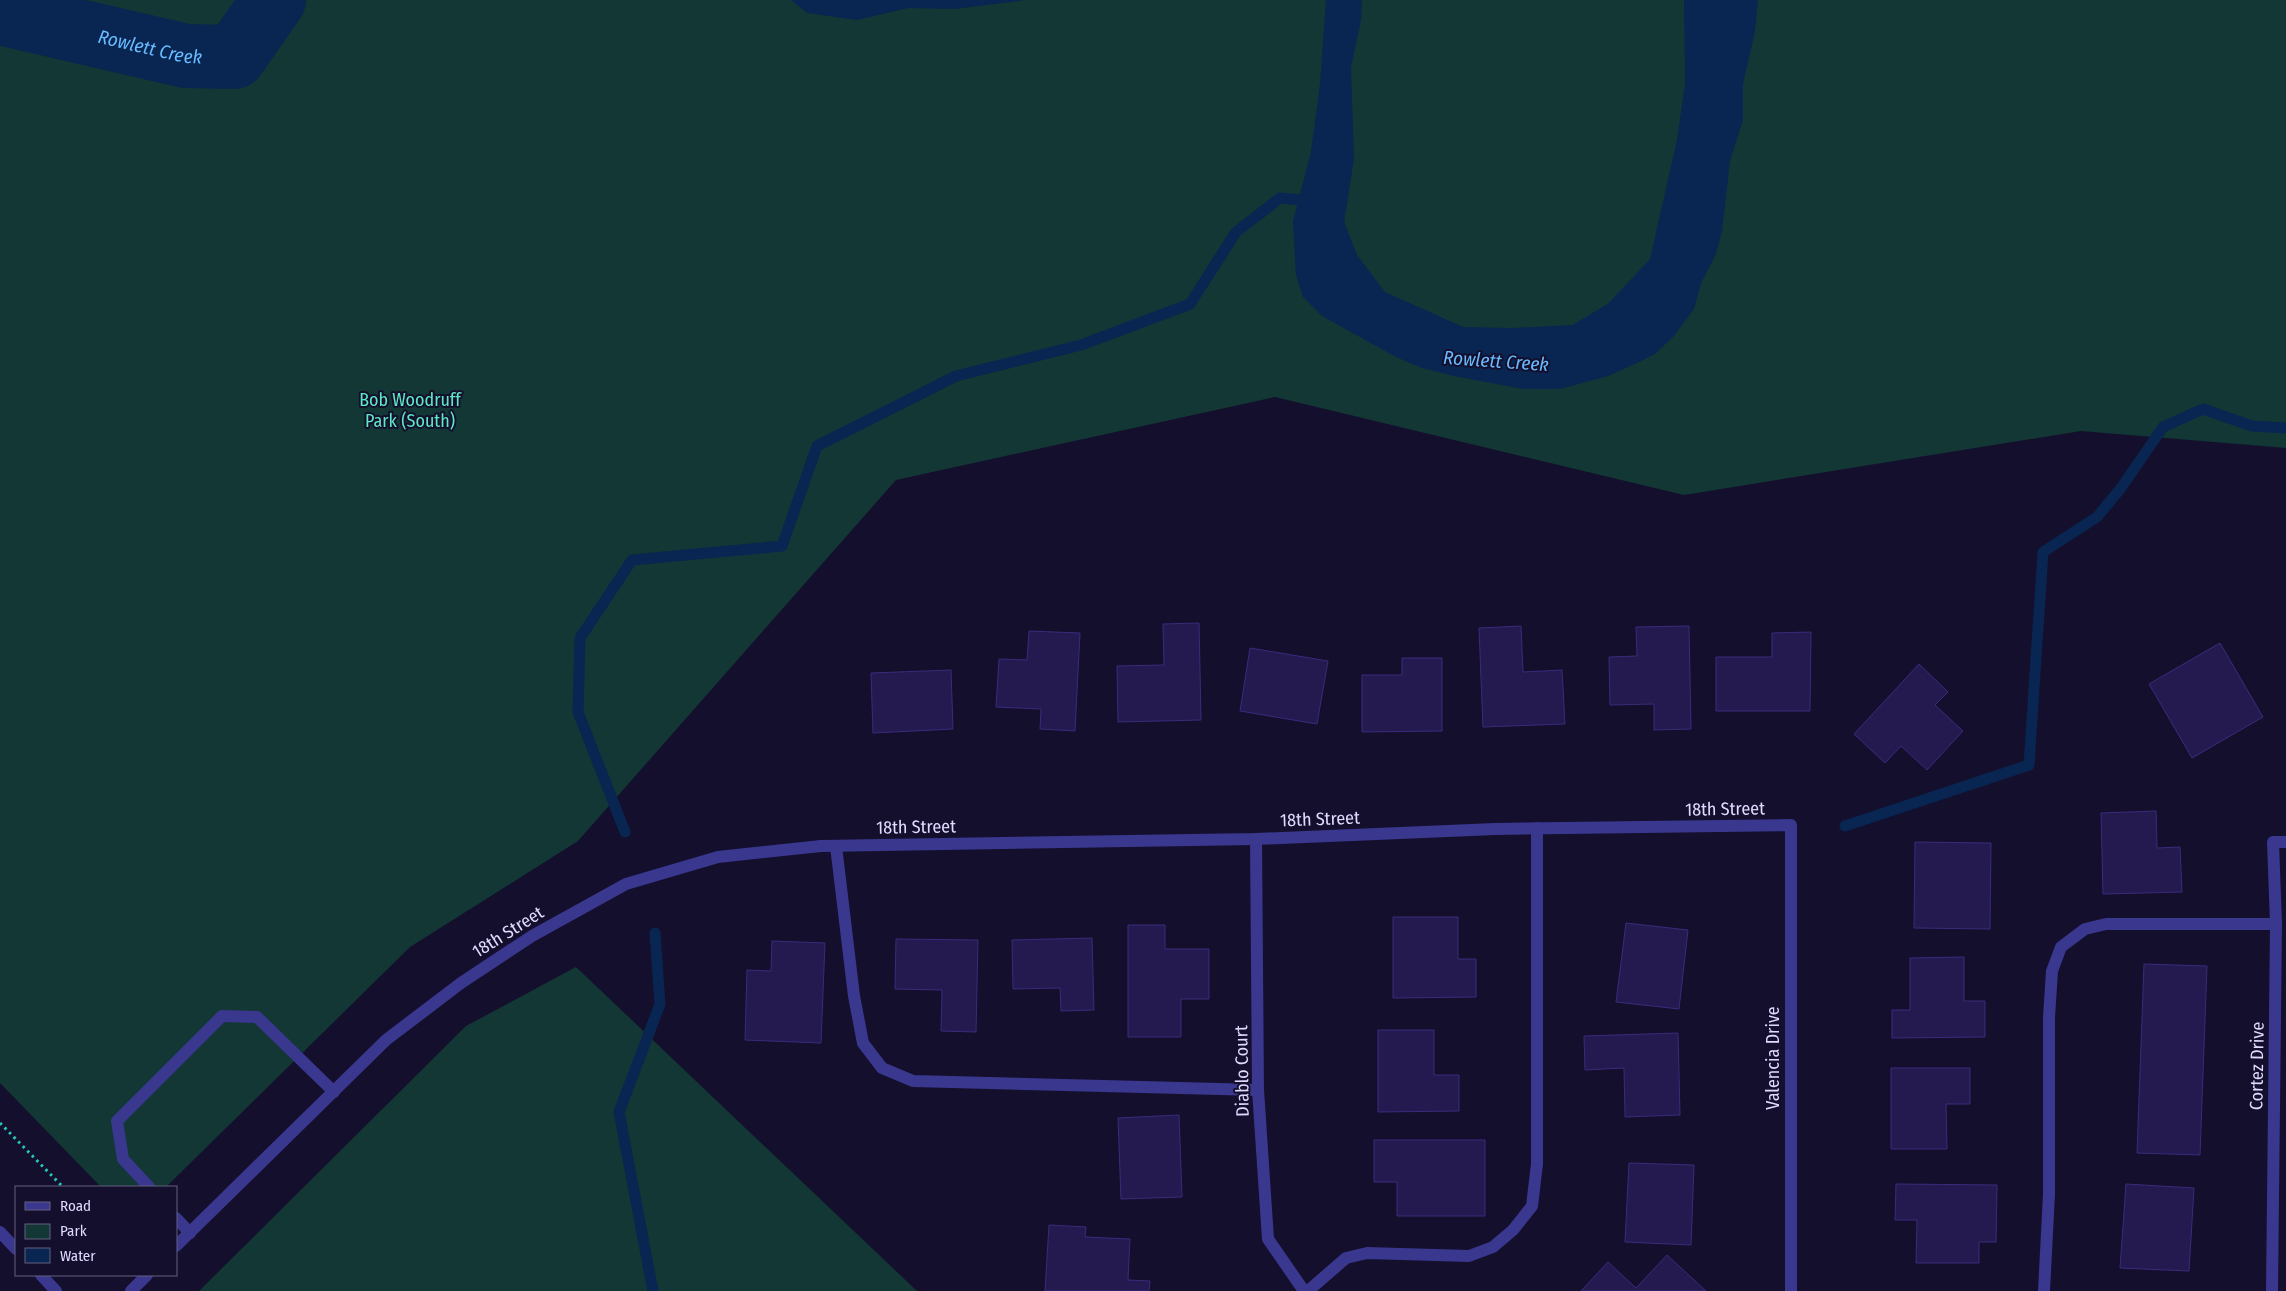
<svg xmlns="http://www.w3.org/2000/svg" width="2286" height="1291" font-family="'Fira Sans Condensed',sans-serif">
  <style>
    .green { fill: #123735 }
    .water { fill: #092552 }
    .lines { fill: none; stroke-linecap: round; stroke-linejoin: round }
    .stream { stroke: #092552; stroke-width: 11 }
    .river { stroke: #092552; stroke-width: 64 }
    .building { fill: #241a4f; stroke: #3a2b7c }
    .path { stroke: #28c6bb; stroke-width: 3; stroke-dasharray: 2.5 4; stroke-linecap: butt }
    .minor { stroke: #3a378f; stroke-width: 12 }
    .labels { text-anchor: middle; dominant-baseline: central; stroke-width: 4; stroke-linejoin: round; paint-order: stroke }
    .park-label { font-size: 18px; fill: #5de9c4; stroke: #140f2d }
    .street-label { font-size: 18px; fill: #dfdbff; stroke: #140f2d }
    .water-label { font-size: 19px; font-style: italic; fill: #69bbff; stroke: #140f2d }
  </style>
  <rect width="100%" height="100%" fill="#140f2d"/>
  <!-- green -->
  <g class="green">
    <path d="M0,0H2286V448L2081,431L1684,495L1275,397L896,480L578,841L410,947L166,1187H101L0,1083Z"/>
    <path d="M576,967L917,1291H199L466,1026Z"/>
  </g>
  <!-- water -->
  <g class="water">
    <path d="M791,0H1025L955,9L908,8L857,20L807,13Z"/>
    <path d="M1326,0H1362L1361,20L1351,67L1354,159L1344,222L1357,255L1385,292L1463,327L1512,328L1573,325L1609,303L1650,259L1677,140L1685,83L1684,0H1758L1755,31L1743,84V120L1730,161L1722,231L1716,254L1701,283L1694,309L1673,337L1655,354L1635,364L1608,376L1560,389H1523L1454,376L1422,368L1396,357L1322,316L1303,297L1296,275L1293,221L1311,152L1320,84Z"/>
  </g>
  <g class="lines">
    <!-- stream -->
    <g class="stream">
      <path d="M1845,826L2029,765L2043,552L2097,517L2121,488L2163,427L2203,409L2252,426L2286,428"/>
      <path d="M625,832L578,712L580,638L632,560L782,546L817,446L956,376L1081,345L1190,304L1236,232L1280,198L1312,201"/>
      <path d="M653,1291L619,1112L660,1004L655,933"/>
    </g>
    <!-- river -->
    <path class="river" id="s1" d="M0,13L186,56L234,57L274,0"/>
  </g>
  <!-- building -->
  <g class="building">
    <path d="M1199,623L1201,720L1118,722L1117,666L1164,665L1163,624Z"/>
    <path d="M1521,626L1523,672L1562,670L1565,724L1483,727L1479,628Z"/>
    <path d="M1689,626L1691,729L1654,730V704L1610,705L1609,657L1637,656L1636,627Z"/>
    <path d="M1029,631L1080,633L1075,731L1040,729L1041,709L996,707L999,659L1027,660Z"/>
    <path d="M1811,632L1810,711H1716V657H1772V633Z"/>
    <path d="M2220,643L2263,717L2192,758L2149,684Z"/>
    <path d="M1250,648L1328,661L1317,724L1240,711Z"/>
    <path d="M1402,658H1442V731L1362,732V675H1402Z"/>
    <path d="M1919,664L1948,692L1935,705L1963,731L1927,770L1901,746L1885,763L1854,734Z"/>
    <path d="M951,670L953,729L873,733L871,673Z"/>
    <path d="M2156,811L2157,848L2180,847L2182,892L2103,894L2101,813Z"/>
    <path d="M1915,842L1991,843L1990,929L1914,928Z"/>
    <path d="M1393,917H1458V959H1476V997L1393,998Z"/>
    <path d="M1626,923L1688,930L1679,1009L1616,1002Z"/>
    <path d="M1128,925H1165V949H1209V999H1181V1037H1128Z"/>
    <path d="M1092,938L1094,1010L1061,1011L1060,988L1013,989L1012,940Z"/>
    <path d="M896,939L978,940L976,1032L941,1031L942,990L895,989Z"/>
    <path d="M772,941L825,943L821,1043L745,1040L747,970L771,971Z"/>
    <path d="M1964,957V1001H1985V1037L1892,1038V1010H1910V958Z"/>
    <path d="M2144,964L2207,966L2200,1155L2137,1153Z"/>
    <path d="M1378,1030H1434V1075H1459V1111L1378,1112Z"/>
    <path d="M1678,1033L1680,1115L1625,1117L1624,1068L1585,1070L1584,1036Z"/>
    <path d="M1891,1068H1970V1104H1946L1947,1149H1891Z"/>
    <path d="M1179,1115L1182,1197L1121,1199L1118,1118Z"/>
    <path d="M1374,1140H1485V1216H1397V1182H1374Z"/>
    <path d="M1629,1163L1694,1165L1691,1245L1625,1242Z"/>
    <path d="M1896,1184L1997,1185L1996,1242H1979V1263H1916L1917,1220H1895Z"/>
    <path d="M2126,1184L2194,1188L2189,1271L2120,1268Z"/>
    <path d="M1049,1225L1086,1227L1085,1237L1130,1239L1128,1280L1150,1281L1149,1291H1045Z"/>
    <path d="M1667,1255L1706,1291H1581L1608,1262L1636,1288Z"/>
  </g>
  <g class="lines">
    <!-- path -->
    <path class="path" d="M0,1123L63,1187"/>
    <!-- minor -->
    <g class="minor">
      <path d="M1256,839L1258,1090L1268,1239L1304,1291"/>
      <path d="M836,846L854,996L863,1043L882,1068L913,1081L1258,1090"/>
      <path d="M149,1187L123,1159L117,1121L222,1016L257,1017L334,1092"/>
      <path d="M176,1218L190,1233"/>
      <path d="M0,1232L16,1249"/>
      <path d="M176,1246L386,1040L461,983L532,936L626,884L718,857L821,846L1256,839L1495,829L1791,825V1291"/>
      <path d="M41,1275L56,1291"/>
      <path d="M131,1291L147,1275"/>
      <path d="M1308,1291L1346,1258L1367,1253L1469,1256L1493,1247L1513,1230L1532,1206L1537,1164V828"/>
      <path d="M2044,1291L2049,1194V1017L2052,971L2061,947L2085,929L2106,924H2276"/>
      <path d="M2272,1291L2276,924L2273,842H2286"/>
    </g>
  </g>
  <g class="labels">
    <!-- park labels -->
    <g class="park-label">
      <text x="410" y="400">Bob Woodruff<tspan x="410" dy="21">Park (South)</tspan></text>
    </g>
    <!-- street labels -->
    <g class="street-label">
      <text transform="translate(1725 809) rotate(-1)">18th Street</text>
      <text transform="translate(1320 819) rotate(-2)">18th Street</text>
      <text transform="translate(916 827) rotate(-1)">18th Street</text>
      <text transform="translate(508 932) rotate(-32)">18th Street</text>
      <text transform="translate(1773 1058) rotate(-90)">Valencia Drive</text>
      <text transform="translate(2257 1066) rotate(-89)">Cortez Drive</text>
      <text transform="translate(1242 1071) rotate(-91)">Diablo Court</text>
    </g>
    <!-- water labels -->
    <g class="water-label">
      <text stroke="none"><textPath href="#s1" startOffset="154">Rowlett Creek</textPath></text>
      <text transform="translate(1496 361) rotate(4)">Rowlett Creek</text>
    </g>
  </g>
  <!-- legend -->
  <rect x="15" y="1186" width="162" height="90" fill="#140f2d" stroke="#656181"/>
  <rect x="25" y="1202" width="25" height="8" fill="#3a378f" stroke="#656181"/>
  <text x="60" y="1211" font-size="15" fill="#dfdbff">Road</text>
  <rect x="25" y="1224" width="25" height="15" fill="#123735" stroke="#656181"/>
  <text x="60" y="1236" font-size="15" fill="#dfdbff">Park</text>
  <rect x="25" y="1248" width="25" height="15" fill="#092552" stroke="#656181"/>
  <text x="60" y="1261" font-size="15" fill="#dfdbff">Water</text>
</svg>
